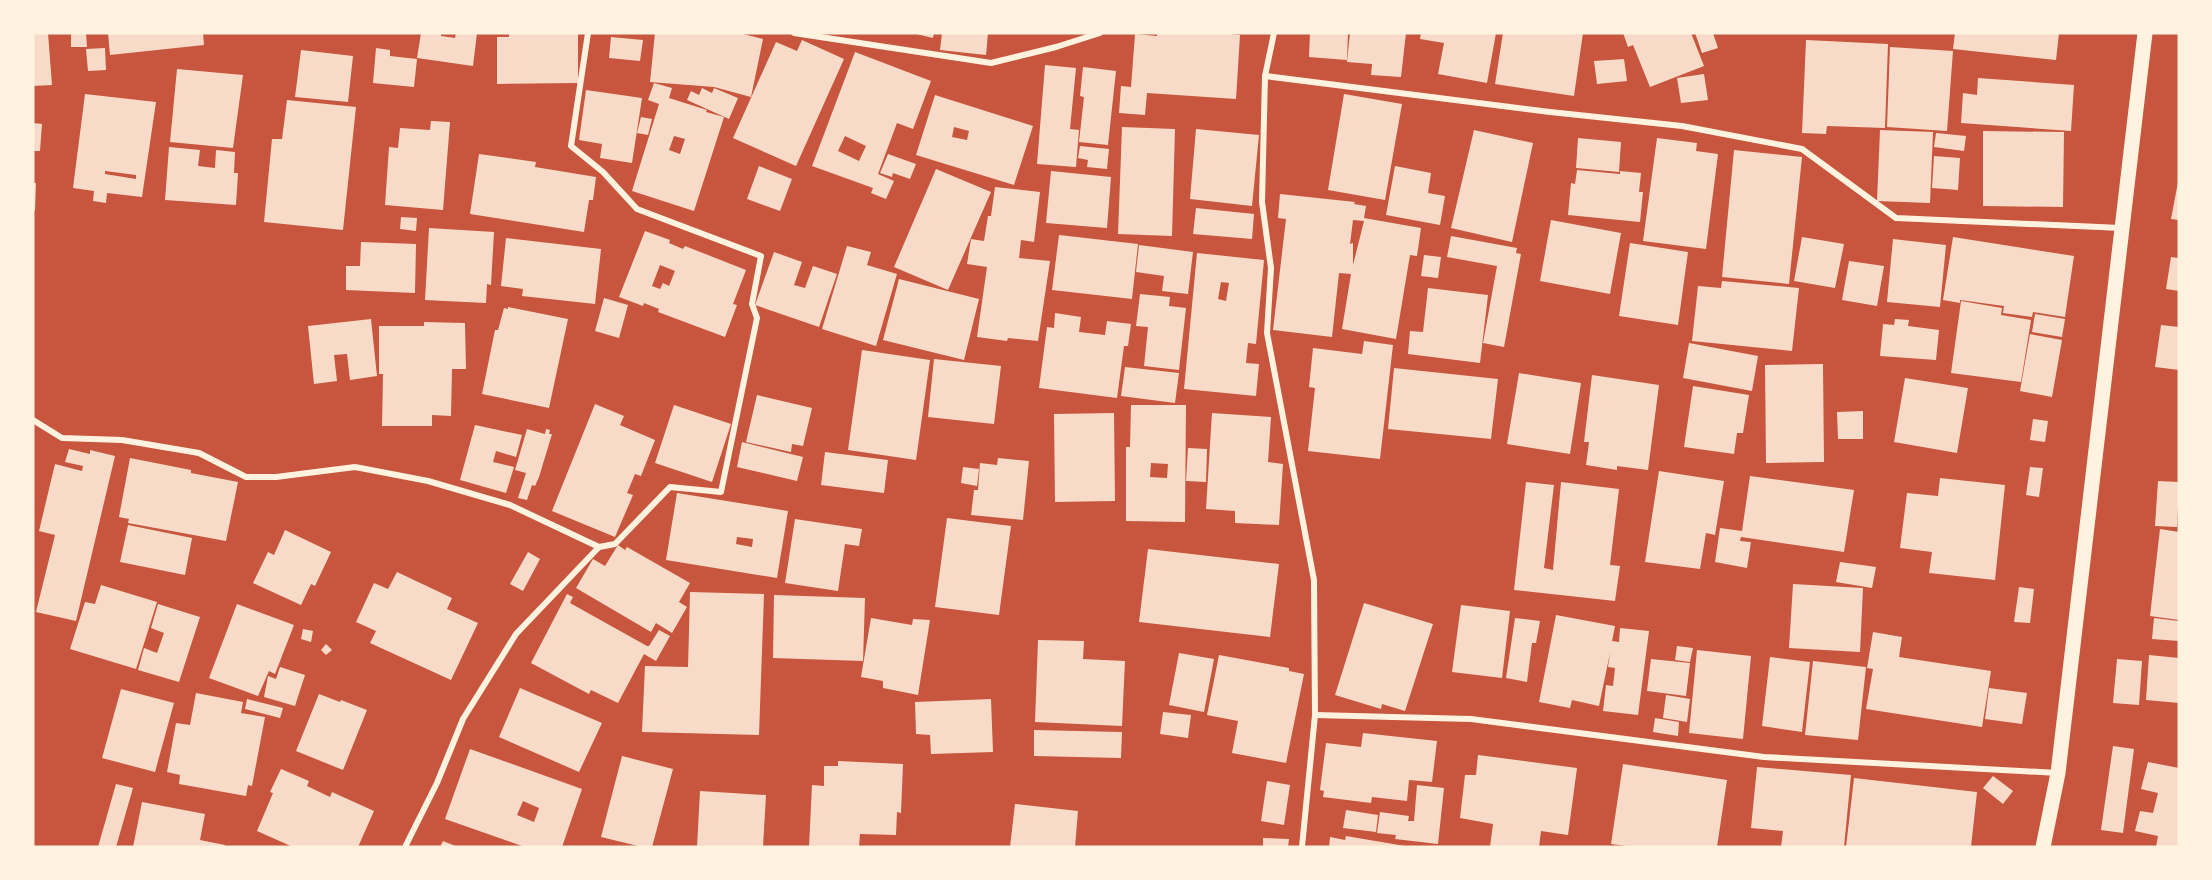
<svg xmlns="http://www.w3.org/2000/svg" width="2212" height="880" font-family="Mulish,sans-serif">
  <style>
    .building { fill: #f7dbc8; fill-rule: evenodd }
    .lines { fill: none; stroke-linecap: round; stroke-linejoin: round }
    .minor { stroke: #fff3e0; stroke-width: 6 }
    .primary { stroke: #fff3e0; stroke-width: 15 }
  </style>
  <rect width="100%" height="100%" fill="#c8553d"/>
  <!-- building -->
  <g class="building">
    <path d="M33,33H48L52,85L33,86Z"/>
    <path d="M71,33H86L87,47H71Z"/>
    <path d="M108,33H203L204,45L110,55Z"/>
    <path d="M421,33H441V36L455,38L456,33H477L473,66L417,58Z"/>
    <path d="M509,33H578V83L497,84V37H509Z"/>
    <path d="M655,33H739L763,39L751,97L714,87L650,82Z"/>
    <path d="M912,33H934L933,38Z"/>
    <path d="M942,33H988L986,55L940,50Z"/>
    <path d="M1157,33H1221L1240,35L1236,99L1147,93L1145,115L1119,113L1121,86L1131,87L1135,34L1157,36Z"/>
    <path d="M1310,33H1348L1347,60L1309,57Z"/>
    <path d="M1350,33H1406L1401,77L1371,75L1372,64L1347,62Z"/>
    <path d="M1421,33H1496L1487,83L1438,74L1444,43L1420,39Z"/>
    <path d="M1503,33H1583L1574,96L1495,84Z"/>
    <path d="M1623,33H1691L1704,66L1650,87L1633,45L1628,47Z"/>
    <path d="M1695,33H1713L1718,48L1702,53Z"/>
    <path d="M1955,33H2059L2056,60L1953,49Z"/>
    <path d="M611,37L643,40L640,61L609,58Z"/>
    <path d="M802,40L844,59L796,166L733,138L776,42L797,51Z"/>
    <path d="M1806,40L1888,44L1885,128L1827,126L1826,134L1802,133Z"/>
    <path d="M1890,47L1953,51L1947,131L1887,127Z"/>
    <path d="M105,48L106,70L88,71L86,49Z"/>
    <path d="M376,48L390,50V56L417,59L414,87L373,83Z"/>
    <path d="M301,50L353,56L348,102L295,97Z"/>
    <path d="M855,52L931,81L913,129L897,123L878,174L894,181L886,199L871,193L873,188L812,166ZM845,136L866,146L859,161L838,151Z"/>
    <path d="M1624,59L1627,81L1597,84L1594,61Z"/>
    <path d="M1045,65L1076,68L1070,129L1079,130L1076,167L1037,164Z"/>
    <path d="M1083,67L1116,71L1108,145L1079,142L1084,97L1080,96Z"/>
    <path d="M177,69L243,75L233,148L170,142Z"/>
    <path d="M1704,74L1708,100L1681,103L1677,78Z"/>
    <path d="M1978,78L2074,85L2071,131L1961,123L1963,93L1977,95Z"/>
    <path d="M654,83L672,88L669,98L707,110L706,112L724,117L694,211L632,191L659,104L648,100ZM674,136L685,139L680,154L669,150Z"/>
    <path d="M702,88L712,93L714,88L738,98L729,119L687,100L691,91L699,95Z"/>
    <path d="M586,90L642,98L632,163L600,158L602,144L579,140Z"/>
    <path d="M85,94L156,102L142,197L107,193L106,203L93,201L94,191L73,188ZM105,171L136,175V179L105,174Z"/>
    <path d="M1344,94L1402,104L1385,200L1328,190Z"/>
    <path d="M935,95L1033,126L1014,185L916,155ZM954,127L969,131L967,140L952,137Z"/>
    <path d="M287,100L356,107L343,230L264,222L272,139H282Z"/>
    <path d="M641,117L652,119L648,135L637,133Z"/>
    <path d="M431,121L450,122L443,210L385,205L389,147L398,148L400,128L430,130Z"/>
    <path d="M33,123L42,124L40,151H33Z"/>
    <path d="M1122,127L1175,129L1172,236L1118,234Z"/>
    <path d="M1196,129L1259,135L1252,206L1190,199Z"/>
    <path d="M1474,130L1533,143L1512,242L1451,228Z"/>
    <path d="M1880,130L1933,132L1930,203L1877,201Z"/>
    <path d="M1983,131L2064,132L2063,207L1983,206Z"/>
    <path d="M1936,133L1966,136L1964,151L1934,147Z"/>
    <path d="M1578,138L1621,142L1619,172L1576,168Z"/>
    <path d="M1657,138L1697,143L1696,151L1718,154L1706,249L1643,241Z"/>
    <path d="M1080,146L1109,149L1107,169L1087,167L1088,160L1078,158Z"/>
    <path d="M169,147L200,150L198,166L215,168L216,150L235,152L234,173H238L236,205L165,200Z"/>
    <path d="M1734,150L1802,157L1789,284L1722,277Z"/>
    <path d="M479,154L536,162L535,167L596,177L593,200H589L584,232L470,214Z"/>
    <path d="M888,154L916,164L910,179L893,173L892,177L880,173Z"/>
    <path d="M1934,156L1960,158L1958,190L1932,188Z"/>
    <path d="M759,166L792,179L780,211L747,199Z"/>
    <path d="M1395,166L1431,173L1428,193L1445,196L1440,225L1386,215Z"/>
    <path d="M936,169L991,192L948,290L894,267Z"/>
    <path d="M1577,170L1620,174V171L1641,173L1639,192H1643L1640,222L1568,215L1571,183L1575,184Z"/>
    <path d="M1051,171L1111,177L1107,228L1046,223Z"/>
    <path d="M2178,182H2179V220L2171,219Z"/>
    <path d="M33,183H36L35,211H33Z"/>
    <path d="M995,187L1040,192L1034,242L1021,240L1019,258L1050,261L1038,341L1008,338L1007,341L977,337L987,267L967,264L971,239L984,241L988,216H991Z"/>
    <path d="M1280,194L1355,202L1354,204L1366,206L1364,218L1421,228L1417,256L1410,255L1396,339L1342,329L1351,274L1339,273L1332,337L1273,330L1286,219L1278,218ZM1353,220L1364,221L1353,265V243L1350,244Z"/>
    <path d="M1196,208L1254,214L1252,239L1193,234Z"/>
    <path d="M401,217L417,218L416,231L400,229Z"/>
    <path d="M1551,220L1621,233L1610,294L1540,281Z"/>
    <path d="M429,228L494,232L491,285L487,284L486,303L425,300Z"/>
    <path d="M645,231L670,240L669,243L683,249L685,246L746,270L733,304L737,305L725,337L658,312L659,309L644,303L643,306L619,297ZM660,265L675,271L669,286L663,283L660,289L652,286Z"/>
    <path d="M1059,235L1138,244L1132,299L1052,290Z"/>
    <path d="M1451,236L1517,248L1516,253L1521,254L1504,347L1483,343L1497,266L1447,257Z"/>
    <path d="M1802,237L1844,244L1835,288L1794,281Z"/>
    <path d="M1953,237L2074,256L2065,317L2033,312L2032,317L2003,313L2004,306L1960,300V303L1943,300Z"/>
    <path d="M506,238L601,249L595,304L522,296L523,289L501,286Z"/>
    <path d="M1893,239L1946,245L1940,307L1887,302Z"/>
    <path d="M361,242L416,244L415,293L346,290V266H360Z"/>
    <path d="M1630,243L1688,252L1678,325L1619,316Z"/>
    <path d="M1139,245L1193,252L1188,294L1162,291L1164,276L1136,272Z"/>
    <path d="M847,246L871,252L867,265L897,274L876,346L822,329Z"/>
    <path d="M774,252L802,262L794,285L805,288L813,266L837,274L819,327L755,305Z"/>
    <path d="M1197,253L1264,260L1256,344L1248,343L1246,363L1259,364L1256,396L1184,389ZM1221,282L1229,283L1226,301L1218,299Z"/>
    <path d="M1424,255L1441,257L1438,278L1421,276Z"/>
    <path d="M2171,257L2179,258V291L2166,289Z"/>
    <path d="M1849,261L1884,266L1877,306L1842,300Z"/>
    <path d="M899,279L979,299L964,360L883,340Z"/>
    <path d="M1722,281L1799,288L1792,351L1692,341L1698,286L1721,288Z"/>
    <path d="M1428,288L1488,295L1480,363L1408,354L1410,331L1423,332Z"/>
    <path d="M1140,294L1170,297L1169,306L1186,308L1179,370L1144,366L1148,327L1136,326Z"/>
    <path d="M604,298L628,305L619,338L595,331Z"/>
    <path d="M1961,301L2002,308L2001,315L2031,320L2021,382L1951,373Z"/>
    <path d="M508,307L568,319L549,408L482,394L495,330H498L504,308L508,309Z"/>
    <path d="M1055,313L1081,317L1079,332L1105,335L1107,321L1131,324L1128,346H1124L1117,398L1039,388L1047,327L1054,328Z"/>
    <path d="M2035,314L2065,319L2062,337L2032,332Z"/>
    <path d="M371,319L377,376L350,380L347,354L334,355L337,381L314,384L308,326Z"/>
    <path d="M1895,319L1909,320L1908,326L1939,330L1936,360L1880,356L1883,324L1894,325Z"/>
    <path d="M424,322L465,323L466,369H452L451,416L432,415V426H382L383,374H379V326H424Z"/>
    <path d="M2161,325L2179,327V370L2155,367Z"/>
    <path d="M2030,334L2062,340L2052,397L2020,391Z"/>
    <path d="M1364,341L1393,345L1380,459L1308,451L1315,388L1309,387L1313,348L1362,354Z"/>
    <path d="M1689,343L1758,356L1752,391L1683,378Z"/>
    <path d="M862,350L930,360L916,460L848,450Z"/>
    <path d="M934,359L1001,366L994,424L928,417Z"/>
    <path d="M1823,364L1824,462L1766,463L1765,365Z"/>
    <path d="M1125,367L1179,373L1175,403L1121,396Z"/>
    <path d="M1394,368L1498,379L1491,439L1388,429Z"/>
    <path d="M1519,373L1581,383L1570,454L1507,444Z"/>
    <path d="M1592,375L1659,385L1648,470L1617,466V470L1586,465L1589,442H1584Z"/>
    <path d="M1905,378L1968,388L1957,453L1894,442Z"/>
    <path d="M1693,386L1749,395L1743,433H1737L1734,454L1684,447Z"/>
    <path d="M757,395L812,408L803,446L792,444L791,452L746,442Z"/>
    <path d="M595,404L624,416L620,425L655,440L641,476L635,474L627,493L633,495L615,537L552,511Z"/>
    <path d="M674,405L731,424L712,482L655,463Z"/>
    <path d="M1131,405H1186L1185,522L1126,521V447H1130ZM1151,463L1168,464L1167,478L1150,477Z"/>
    <path d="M1863,411V439H1838L1837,412Z"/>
    <path d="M1114,413L1115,501L1055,502L1054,414Z"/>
    <path d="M1212,413L1271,417L1268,462L1283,464L1279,525L1235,523V511L1206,509Z"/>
    <path d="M2033,419L2048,421L2045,442L2030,440Z"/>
    <path d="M475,425L522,435L516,457L496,451L493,462L514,467L506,493L460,480Z"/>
    <path d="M527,429L545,434L546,429L550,430L549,434H552L539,477L535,486L532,485L527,500L518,498L526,473L515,470Z"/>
    <path d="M742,442L803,457L797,481L737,467Z"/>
    <path d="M1188,448L1207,449L1206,482L1186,481Z"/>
    <path d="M69,449L90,454V450L115,456L76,621L36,612L55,535L39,531L55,464L82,471L83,466L65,462Z"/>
    <path d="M825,452L888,460L884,493L821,485Z"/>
    <path d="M130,458L191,470V473L238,482L226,541L128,523L129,519L119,517Z"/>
    <path d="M998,458L1029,461L1023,520L971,515L974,490H978L980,463L997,465Z"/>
    <path d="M963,467L979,469L977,486L961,483Z"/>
    <path d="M2030,467L2043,468L2039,497L2026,495Z"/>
    <path d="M1659,471L1724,481L1715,535L1706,533L1700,569L1645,562Z"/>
    <path d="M1750,476L1854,490L1844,552L1741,537L1740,541L1751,542L1747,568L1715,562L1720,528L1742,531Z"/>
    <path d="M1940,478L2005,485L1995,580L1929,573L1932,552L1900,548L1907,493L1938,496Z"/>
    <path d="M2158,481L2179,482L2177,527L2155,526Z"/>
    <path d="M1526,482L1554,485L1544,568L1553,570L1561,482L1619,489L1610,565L1620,566L1615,601L1514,590Z"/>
    <path d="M677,493L788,511L777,578L666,560ZM737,537L753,539L752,547L736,544Z"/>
    <path d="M947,518L1011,526L999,615L935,607Z"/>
    <path d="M795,519L862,529L859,546L845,544L838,591L785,583Z"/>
    <path d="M128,525L192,538L185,575L120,562Z"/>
    <path d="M2160,529L2179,532V620L2150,616Z"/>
    <path d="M285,530L331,552L315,586L311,584L301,605L253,583L268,552L274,555Z"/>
    <path d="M618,545L625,550L627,547L690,583L679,602L687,607L672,633L656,623L651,632L576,588L593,559L605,566Z"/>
    <path d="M1148,549L1279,564L1270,637L1139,622Z"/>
    <path d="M528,552L540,559L523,591L510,584Z"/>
    <path d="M1840,562L1876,567L1872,588L1836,582Z"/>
    <path d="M397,572L452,598L447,609L478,623L451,680L370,643L376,631L356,622L374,583L388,589Z"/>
    <path d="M1793,584L1863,588L1860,652L1789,648Z"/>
    <path d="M101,585L157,602L136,669L70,649L85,602L95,604Z"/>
    <path d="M2019,587L2034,589L2030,623L2014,622Z"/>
    <path d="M690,592L764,594L759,735L642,732L645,666L688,667Z"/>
    <path d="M567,594L573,597L570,603L647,646H649L659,630L670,636L656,661L644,654L618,703L591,690L589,694L531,663Z"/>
    <path d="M774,595L865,598L863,661L773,658Z"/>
    <path d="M1364,603L1433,624L1405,711L1382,704L1381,709L1335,695Z"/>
    <path d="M158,604L200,617L179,682L138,670L144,648L157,653L164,633L151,628Z"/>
    <path d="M237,604L294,625L275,674L269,671L258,696L209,678Z"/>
    <path d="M1461,605L1510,611L1502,678L1452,672Z"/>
    <path d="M1556,615L1615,626L1612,641L1619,642L1620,628L1649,631L1638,715L1603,711L1606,685L1613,686L1615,668L1608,667L1610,653L1599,706L1572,700L1570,708L1539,702Z"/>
    <path d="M871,618L912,625L913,619L930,620L918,695L883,688V681L861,677Z"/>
    <path d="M1515,618L1540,621L1536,643H1532L1527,682L1506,678Z"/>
    <path d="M2154,618L2179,621V641L2152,639Z"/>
    <path d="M303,629L313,631L311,642L301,639Z"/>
    <path d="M1873,632L1902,637L1899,657L1991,671L1982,727L1866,709L1873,669L1867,668Z"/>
    <path d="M1038,640L1084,641L1083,659L1125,661L1122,726L1035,722Z"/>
    <path d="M326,644L332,650L326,655L321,650Z"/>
    <path d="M1677,646L1693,648L1690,662L1675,660Z"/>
    <path d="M1697,650L1751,656L1743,739L1689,733Z"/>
    <path d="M1179,653L1214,659L1204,712L1169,705Z"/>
    <path d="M1219,655L1289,668V671L1304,674L1286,763L1232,753L1238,721L1207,715Z"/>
    <path d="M2149,655L2179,658V703L2146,700Z"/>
    <path d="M1770,657L1810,662L1802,732L1762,726Z"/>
    <path d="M1651,659L1690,663L1686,696L1647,691Z"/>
    <path d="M2117,659L2142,661L2139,705L2113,703Z"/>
    <path d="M1813,661L1866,667L1858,740L1805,735Z"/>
    <path d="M280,667L305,675L295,706L264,697L268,676L276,679Z"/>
    <path d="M520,688L602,723L579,772L499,737Z"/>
    <path d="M1989,688L2027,693L2022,724L1985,719Z"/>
    <path d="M121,689L174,703L155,772L102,758Z"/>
    <path d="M196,693L243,702L241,713L265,717L252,786L248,785L246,796L179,784L180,775L167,772L176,723L190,725Z"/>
    <path d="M319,694L340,702L341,700L367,710L343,770L296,751Z"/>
    <path d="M1666,695L1690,699L1687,722L1663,718Z"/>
    <path d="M247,699L283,708L280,718L245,709Z"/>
    <path d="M991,699L993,752L931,754L930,735L916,734L915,702Z"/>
    <path d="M1163,712L1191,715L1188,738L1160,734Z"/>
    <path d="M1655,718L1679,722L1678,736L1653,732Z"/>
    <path d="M1034,730L1122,732L1121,758L1034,756Z"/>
    <path d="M1363,733L1437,741L1432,782L1409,780L1407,801L1372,797L1371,803L1323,797L1324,791L1320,790L1326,743L1361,747Z"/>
    <path d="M2113,746L2134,749L2123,833L2101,830Z"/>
    <path d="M470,749L582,789L562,847H525L445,819ZM523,801L539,808L534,822L517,815Z"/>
    <path d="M1478,755L1577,768L1568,835L1541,831L1539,847H1490L1493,824L1460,818L1465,775H1476Z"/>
    <path d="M622,756L673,769L652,847H642L601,837Z"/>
    <path d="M838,761L903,764L901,813L897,812L896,835L860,834L859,847H809L812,785L824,786V766H838Z"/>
    <path d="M2148,762L2179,768V847H2156L2158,836L2135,831L2140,811L2153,813L2158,793L2141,789Z"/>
    <path d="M1623,764L1727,780L1717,847H1634L1611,844Z"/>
    <path d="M1757,767L1851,775L1844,847H1781L1783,831L1751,828Z"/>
    <path d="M281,769L309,781L307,786L330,797L332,792L374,811L358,847H293L257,831L273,793L270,792Z"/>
    <path d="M1993,776L2013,791L2003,804L1983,788Z"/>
    <path d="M1854,778L1977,792L1971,847H1846Z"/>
    <path d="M1267,781L1290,785L1284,825L1261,821Z"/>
    <path d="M116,784L133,788L116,847H98Z"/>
    <path d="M1417,785L1444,788L1438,844L1395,839L1396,835L1377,833L1380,812L1409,816L1408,821H1414Z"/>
    <path d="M700,791L766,795L763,847H697Z"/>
    <path d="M142,802L205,814L200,840L225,845L224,847H133Z"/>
    <path d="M1015,804L1078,811L1075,847H1010Z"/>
    <path d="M1346,810L1378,815L1376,832L1343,828Z"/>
    <path d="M1346,836L1405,846V847H1329L1330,837L1345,840Z"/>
    <path d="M1263,838L1289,839L1288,847H1263Z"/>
    <path d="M443,841L458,847H440Z"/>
  </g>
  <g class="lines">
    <!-- minor -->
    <g class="minor">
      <path d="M794,33L991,63L1056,47L1100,33"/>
      <path d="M1274,33L1265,76L1262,202L1271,268L1267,333L1314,580L1315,715L1302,847"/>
      <path d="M1265,76L1550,112L1682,126L1802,149L1896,218L2121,228"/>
      <path d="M33,420L62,438L122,440L199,453L246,477H276L355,467L428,481L510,505L599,547"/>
      <path d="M1315,715L1471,719L1764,757L2058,773"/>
      <path d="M405,847L437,783L463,719L516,634L599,547L615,544L670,487L721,492L757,318L752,304L761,256L637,209L603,172L571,146L588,33"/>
    </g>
    <!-- primary -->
    <path class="primary" d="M2043,847L2058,773L2145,33"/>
  </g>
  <!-- border -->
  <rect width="2212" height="880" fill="none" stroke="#fff3e0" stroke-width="69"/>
</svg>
